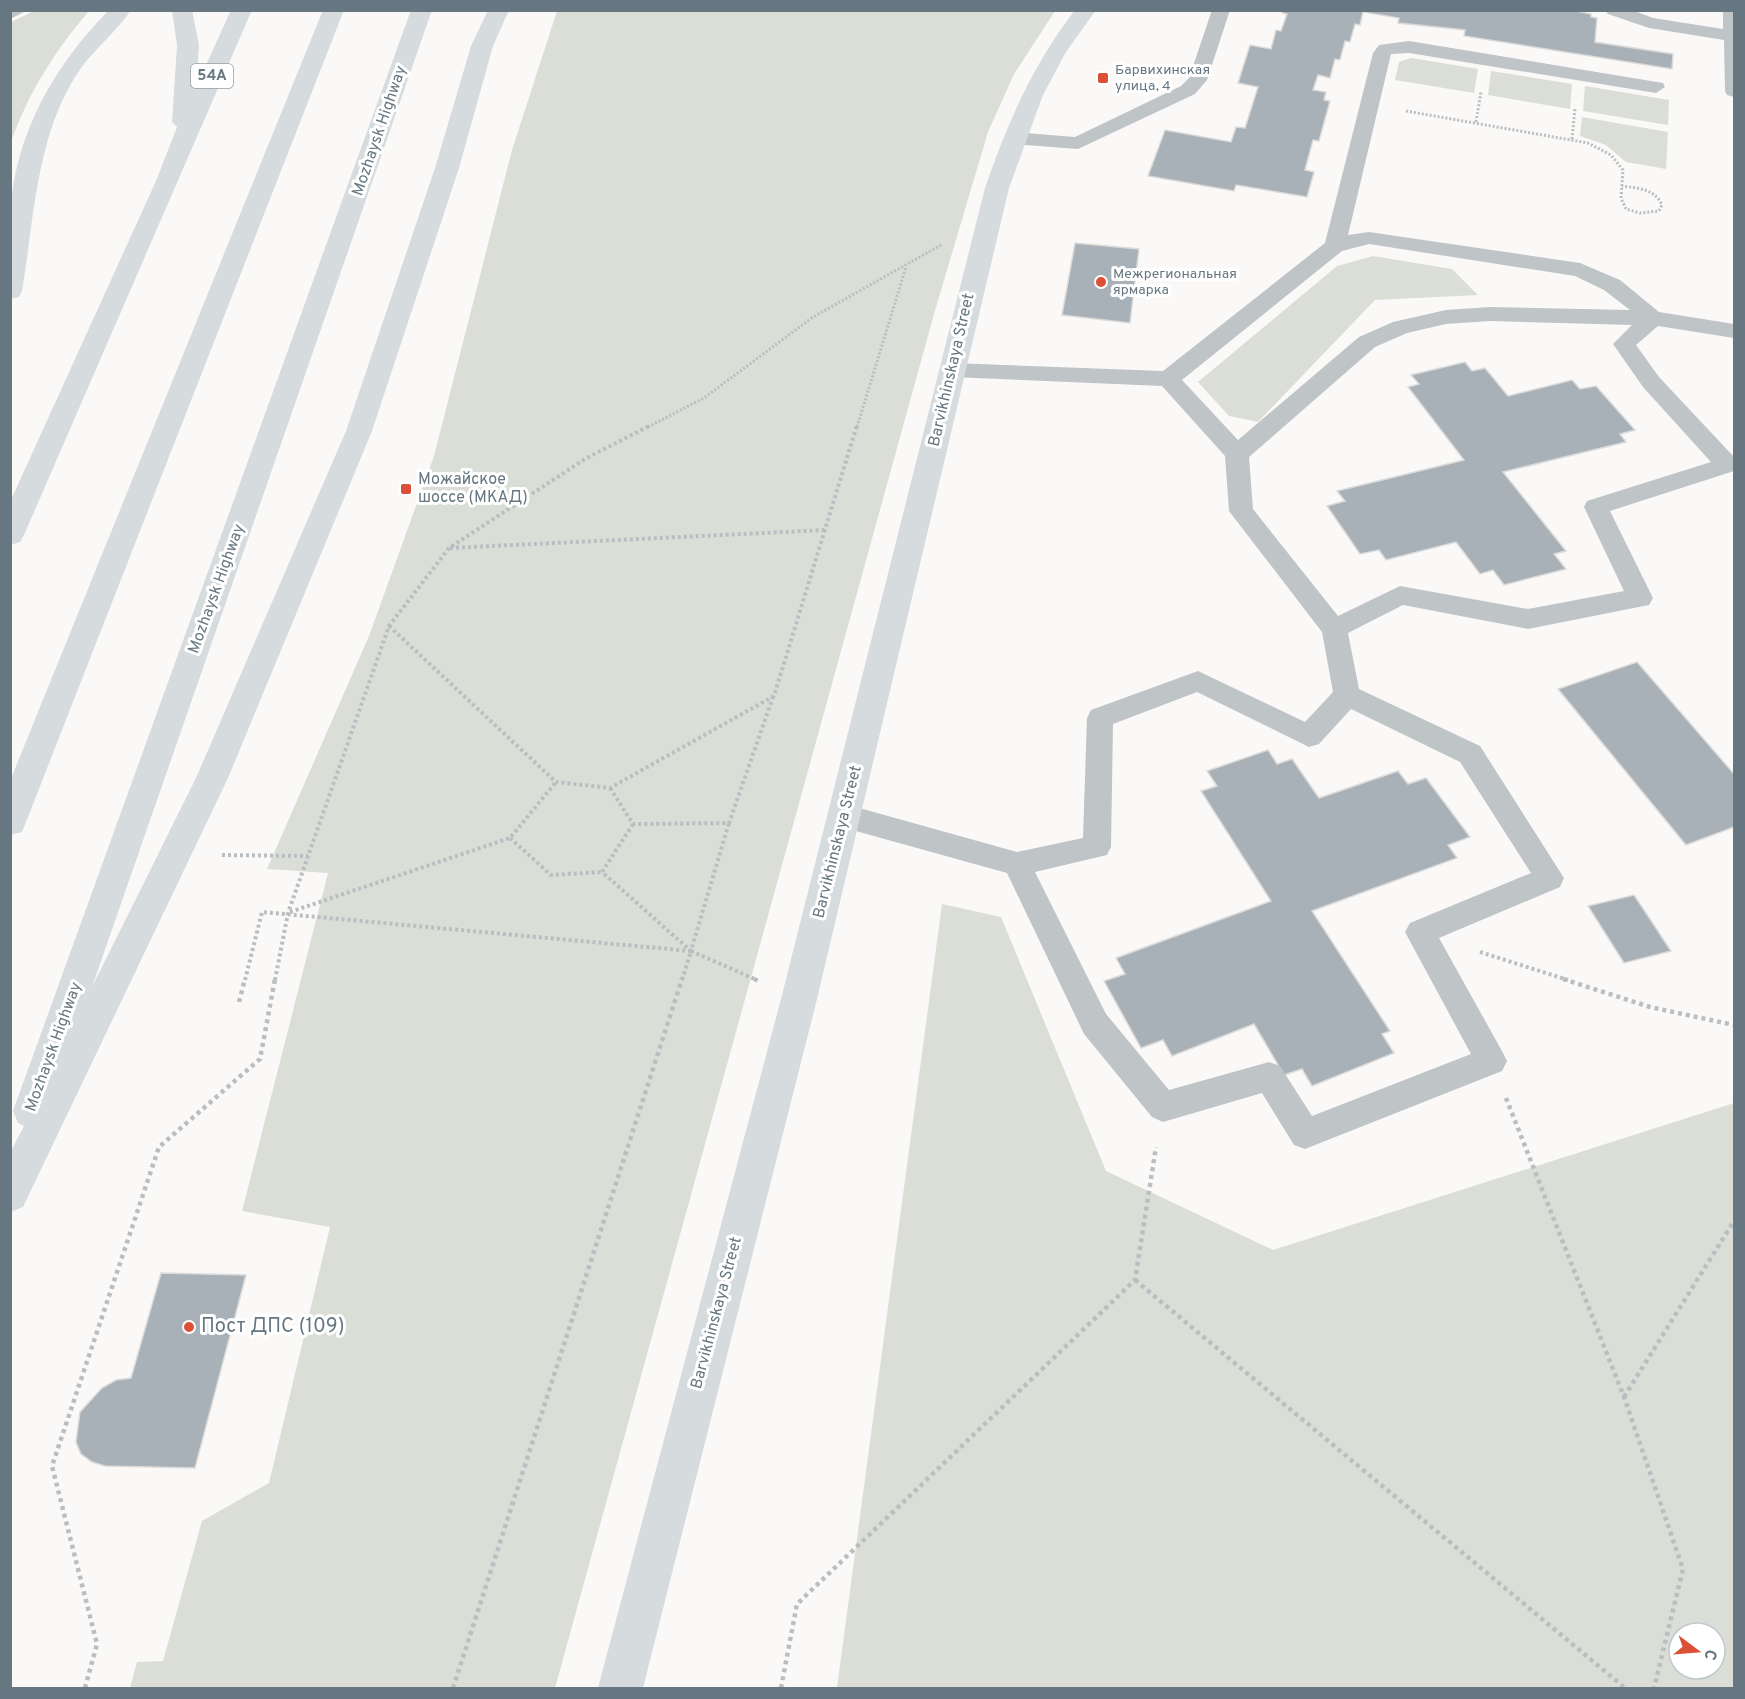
<svg xmlns="http://www.w3.org/2000/svg" width="1745" height="1699" font-family="Overpass,sans-serif">
  <style>
    .green { fill: #daded7; fill-rule: evenodd }
    .building { fill: #a8b1b7; stroke: #dcdbda; stroke-width: 1.5 }
    .lines { fill: none; stroke-linecap: round; stroke-linejoin: round }
    .path-far2 { stroke: #babec0; stroke-width: 3; stroke-dasharray: 2 2; stroke-linecap: butt }
    .path-far1 { stroke: #babec0; stroke-width: 4; stroke-dasharray: 3 3; stroke-linecap: butt }
    .path { stroke: #babec0; stroke-width: 4.5; stroke-dasharray: 4 4; stroke-linecap: butt }
    .lane { fill: #bfc4c7; fill-rule: evenodd }
    .secondary { fill: #d6dbde; fill-rule: evenodd }
    .primary { fill: #d6dbde; fill-rule: evenodd }
    .poi-dot { fill: #db5036; stroke: #fff; stroke-width: 2 }
    .labels { text-anchor: middle; dominant-baseline: central; stroke-width: 6; stroke-linejoin: round; paint-order: stroke }
    .far-poi-label { font-size: 14px; fill: #667781; stroke: #fff; text-anchor: start }
    .shield { fill: #fff; stroke: #94a0a7; stroke-width: 1.5 }
    .shield-label { font-size: 15px; font-weight: bold; fill: #667781 }
    .street-label { font-size: 16px; fill: #667781; stroke: #fff }
    .poi-label { font-size: 16px; fill: #667781; stroke: #fff; text-anchor: start }
    .near-poi-label { font-size: 20px; fill: #667781; stroke: #fff; text-anchor: start }
  </style>
  <rect width="100%" height="100%" fill="#faf9f8"/>
  <!-- green -->
  <g class="green">
    <path d="M36,10L89,11C55,51 29,91 11,142V22Z"/>
    <path d="M557,11H1055L1014,74L988,132L934,314L555,1688H130L137,1662L163,1661L202,1521L269,1483L330,1227L242,1211L328,873L267,869L369,636L434,456L512,150Z"/>
    <path d="M1411,58L1478,69L1474,93L1395,80L1399,62Z"/>
    <path d="M1491,71L1572,84L1570,109L1488,95Z"/>
    <path d="M1585,86L1669,100L1668,125L1583,111Z"/>
    <path d="M1582,117L1668,132L1666,169L1626,162L1606,145L1580,136Z"/>
    <path d="M1373,256L1452,269L1478,295L1375,300L1258,422L1229,416L1198,382L1337,266Z"/>
    <path d="M942,904L1001,917L1106,1171L1273,1250L1734,1103V1688H837ZM1679,1633H1715V1669H1679Z"/>
  </g>
  <!-- building -->
  <g class="building">
    <path d="M1283,10H1572L1591,14V17L1597,18L1595,42L1673,54L1672,69L1464,36L1465,30L1398,23L1399,18L1363,12L1360,25L1355,24L1350,42L1345,41L1340,60L1335,59L1330,78L1318,75L1313,90L1326,92L1324,100L1330,101L1319,141L1313,140L1305,170L1314,172L1307,197L1236,185L1234,191L1148,176L1165,130L1231,142L1236,127L1245,128L1258,87L1238,83L1250,45L1271,49L1276,30L1281,31L1287,14L1282,13Z"/>
    <path d="M1075,243L1139,249L1130,323L1062,315Z"/>
    <path d="M1465,362L1472,371L1485,368L1508,396L1572,380L1580,389L1596,386L1635,430L1620,434L1626,442L1503,472L1566,551L1554,554L1566,569L1504,585L1493,570L1480,574L1456,542L1386,560L1379,550L1360,554L1327,506L1345,501L1337,491L1464,460L1408,387L1419,384L1411,375Z"/>
    <path d="M1637,662L1734,774V827L1686,845L1558,689Z"/>
    <path d="M1268,750L1277,764L1292,759L1319,798L1398,771L1408,784L1426,778L1470,837L1448,845L1457,858L1312,911L1390,1031L1382,1034L1394,1053L1312,1086L1302,1069L1284,1075L1254,1024L1172,1056L1163,1040L1141,1048L1104,981L1125,974L1116,958L1271,901L1201,791L1217,786L1207,771Z"/>
    <path d="M1634,895L1671,951L1624,963L1588,906Z"/>
    <path d="M161,1273L246,1275L195,1468L105,1466L92,1462L81,1454L76,1442L80,1412L102,1388L116,1380L131,1378Z"/>
  </g>
  <g class="lines">
    <!-- path-far2 -->
    <g class="path-far2">
      <path d="M1406,111L1588,143L1611,155L1623,170L1621,198L1626,209L1640,213L1659,211L1662,205C1655,189 1638,188 1622,186"/>
      <path d="M1476,122L1481,92"/>
      <path d="M1572,139L1575,108"/>
      <path d="M648,427L704,398L813,317L943,244"/>
      <path d="M857,427L906,267"/>
    </g>
    <!-- path-far1 -->
    <g class="path-far1">
      <path d="M450,548L826,530"/>
      <path d="M389,626L556,782L610,788L774,696L857,425"/>
      <path d="M610,788L633,824L729,823L773,697"/>
      <path d="M633,824L602,872L691,951L729,823"/>
      <path d="M510,838L551,875L602,872"/>
      <path d="M222,855L308,856"/>
      <path d="M290,912L510,838L556,782"/>
      <path d="M691,951L757,980"/>
      <path d="M1480,952L1568,980"/>
      <path d="M245,980L262,912L691,951L682,980"/>
      <path d="M275,980L288,913L389,626L449,548L585,459L651,425"/>
    </g>
    <!-- path -->
    <g class="path">
      <path d="M754,979L759,981"/>
      <path d="M1563,979L1650,1007L1734,1025"/>
      <path d="M239,1002L245,979"/>
      <path d="M1506,1098L1624,1397L1683,1569L1654,1688"/>
      <path d="M1135,1280L1625,1688"/>
      <path d="M1624,1397L1734,1221"/>
      <path d="M85,1688L97,1644L52,1466L159,1147L260,1059L275,979"/>
      <path d="M453,1688L682,979"/>
      <path d="M781,1688L797,1604L1135,1280L1156,1147"/>
    </g>
    <!-- lane -->
    <g class="lane">
      <path d="M10,10H28L10,19Z"/>
      <path d="M1212,10H1230L1207,80L1195,94L1078,149L1014,144L1004,138L1014,132L1075,137L1181,86L1189,78Z"/>
      <path d="M1605,10H1632L1653,18L1723,29V10H1734V97L1727,95L1725,91L1724,40L1649,28L1608,14Z"/>
      <path d="M1409,41L1663,83L1665,87L1656,93L1409,53L1391,54L1348,235L1369,232L1580,263L1620,280L1659,312L1734,324V338L1658,326L1636,345L1659,377L1734,457V471L1610,511L1653,598L1649,605L1528,629L1403,605L1348,633L1359,689L1480,746L1564,878L1560,887L1439,938L1502,1051L1507,1061L1502,1071L1305,1149L1294,1145L1262,1093L1163,1122L1152,1117L1084,1034L1007,873L845,828L835,824L831,816L835,808L845,804L1017,852L1083,838L1087,718L1091,710L1198,671L1305,722L1333,692L1322,632L1229,511L1225,456L1162,386L952,377L944,375L941,370L944,365L952,363L1163,371L1325,243L1373,53L1379,45ZM1369,244L1575,276L1604,290L1630,310L1490,307L1446,310L1393,322L1359,337L1238,440L1182,380L1342,251ZM1490,321L1632,325L1613,344L1643,387L1711,462L1587,501L1584,507L1624,591L1528,609L1400,586L1338,616L1253,509L1249,457L1375,347L1407,333L1446,324ZM1197,692L1309,747L1319,744L1351,709L1460,762L1531,873L1410,923L1405,932L1471,1054L1312,1116L1280,1066L1269,1062L1169,1090L1106,1014L1035,872L1107,855L1111,847L1113,724Z"/>
    </g>
    <!-- secondary -->
    <g class="secondary">
      <path d="M109,10H131C115,34 90,52 75,77C36,140 34,220 22,291L19,297L10,299C10,270 8,240 10,212C16,132 54,66 109,10Z"/>
      <path d="M1075,10H1096L1066,52L1043,95L1009,188L817,999L643,1688H598L781,999L985,188C1007,124 1033,64 1075,10Z"/>
    </g>
    <!-- primary -->
    <g class="primary">
      <path d="M172,10H192L199,45L196,87L231,10H252L24,535L20,542L10,545V502L156,181L177,127L172,122L177,45Z"/>
      <path d="M323,10H344L26,822L22,832L10,835V781Z"/>
      <path d="M411,10H432L92,987L196,778L346,431L435,168L471,46L488,10H509L493,46L459,168L372,431L228,778L23,1207L10,1212V1153L24,1126L18,1123L13,1111Z"/>
    </g>
  </g>
  <!-- markers -->
  <g class="poi-dot">
    <rect x="1097" y="72" width="12" height="12" rx="3"/>
    <circle cx="1101" cy="282" r="6"/>
    <rect x="400" y="483" width="12" height="12" rx="3"/>
    <circle cx="189" cy="1327" r="6"/>
  </g>
  <g class="labels">
    <!-- far-poi labels -->
    <g class="far-poi-label">
      <text x="1115" y="70">Барвихинская<tspan x="1115" dy="16">улица, 4</tspan></text>
      <text x="1113" y="274">Межрегиональная<tspan x="1113" dy="16">ярмарка</tspan></text>
    </g>
    <!-- shield labels -->
    <rect class="shield" x="191" y="64" width="42" height="24" rx="4.5"/>
    <g class="shield-label">
      <text x="212" y="76">54А</text>
    </g>
    <!-- street labels -->
    <g class="street-label">
      <text transform="translate(380 131) rotate(-71)">Mozhaysk Highway</text>
      <text transform="translate(952 370) rotate(-77)">Barvikhinskaya Street</text>
      <text transform="translate(217 589) rotate(-70)">Mozhaysk Highway</text>
      <text transform="translate(838 842) rotate(-76)">Barvikhinskaya Street</text>
      <text transform="translate(54 1047) rotate(-70)">Mozhaysk Highway</text>
      <text transform="translate(717 1313) rotate(-75)">Barvikhinskaya Street</text>
    </g>
    <!-- poi labels -->
    <g class="poi-label">
      <text x="418" y="480">Можайское<tspan x="418" dy="18">шоссе (МКАД)</tspan></text>
    </g>
    <!-- near-poi labels -->
    <g class="near-poi-label">
      <text x="201" y="1327">Пост ДПС (109)</text>
    </g>
  </g>
  <!-- border -->
  <rect width="1745" height="1699" fill="none" stroke="#667781" stroke-width="24"/>
  <!-- north arrow -->
  <g transform="translate(1697 1651) rotate(106)"><circle r="28" fill="#ffffff" stroke="#c2c9cd" stroke-width="1.5"/>
  <path d="M0-4.5L10 22L0 15L-10 22Z" fill="#db5036"/>
  <text y="-9" font-size="16" font-weight="bold" text-anchor="middle" fill="#667781">С</text>
  </g>
</svg>
